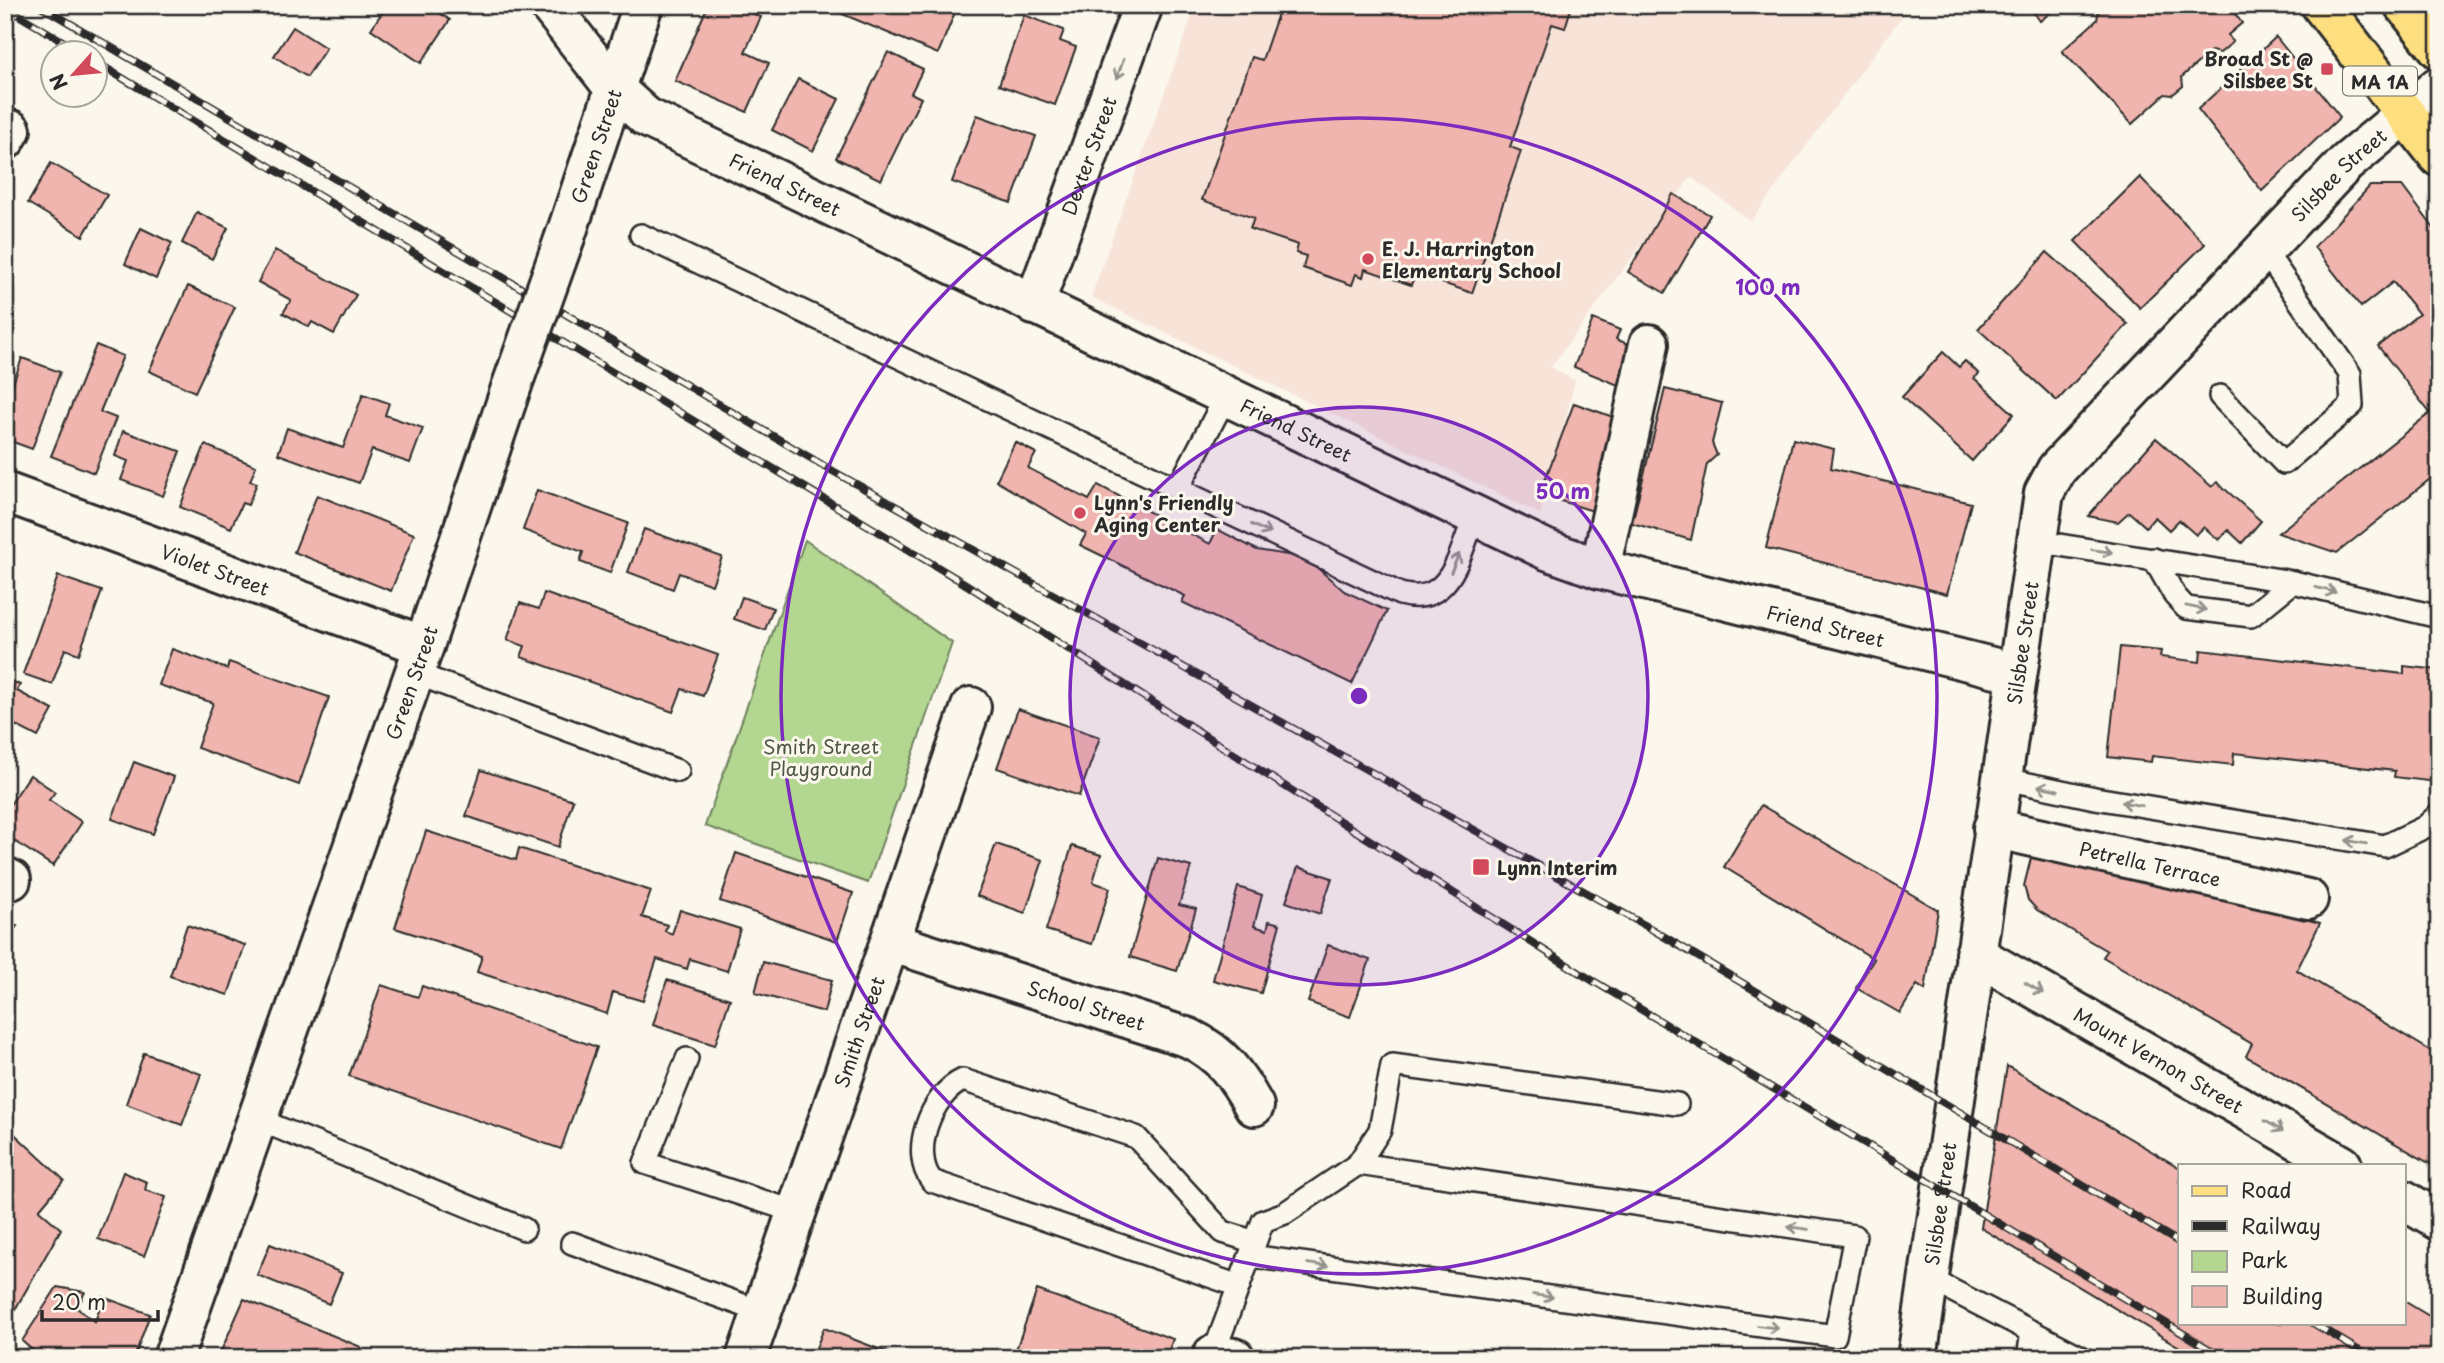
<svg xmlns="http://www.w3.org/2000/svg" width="2444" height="1363" font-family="'Playpen Sans',sans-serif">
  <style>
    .built { fill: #f8e3d9 }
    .green { fill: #b3d791; stroke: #6f815e; stroke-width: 2 }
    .building { fill: #f0b5ae; stroke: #2b2b2b; stroke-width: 2 }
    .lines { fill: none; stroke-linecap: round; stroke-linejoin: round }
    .service-casing { stroke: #2b2b2b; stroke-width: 26 }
    .minor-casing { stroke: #2b2b2b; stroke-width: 44 }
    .tertiary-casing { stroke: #2b2b2b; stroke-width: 44 }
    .secondary-casing { stroke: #2b2b2b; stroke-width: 44 }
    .primary-casing { stroke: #2b2b2b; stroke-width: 44 }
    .service { stroke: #fbf7ec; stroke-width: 21 }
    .minor { stroke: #fbf7ec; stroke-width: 38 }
    .tertiary { stroke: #fbf7ec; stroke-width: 38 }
    .secondary { stroke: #fbf7ec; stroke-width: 38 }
    .primary { stroke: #fedf80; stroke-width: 38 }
    .rail-casing { stroke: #2b2b2b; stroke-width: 8 }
    .rail { stroke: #fbf7ec; stroke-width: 5; stroke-dasharray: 16; stroke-linecap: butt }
    .minor-bridge-casing { stroke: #2b2b2b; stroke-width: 44; stroke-linecap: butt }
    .minor-bridge { stroke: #fbf7ec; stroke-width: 38 }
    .oneway { stroke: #93918c }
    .ring { fill: none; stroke: #7b2cbf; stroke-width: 3.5 }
    .poi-dot { fill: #d1495b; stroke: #fbf7ec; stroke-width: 2.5 }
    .labels { text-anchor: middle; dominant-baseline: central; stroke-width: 6; stroke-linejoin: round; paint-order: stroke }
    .shield { fill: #fbf7ec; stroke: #696865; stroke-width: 2 }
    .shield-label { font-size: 18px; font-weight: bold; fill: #2b2b2b }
    .poi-label { font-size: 19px; font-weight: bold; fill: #2b2b2b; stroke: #fbf7ec; text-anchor: start }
    .street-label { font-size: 19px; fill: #2b2b2b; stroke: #fbf7ec }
    .park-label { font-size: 19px; fill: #4d5644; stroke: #fbf7ec }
    .centre { fill: #7b2cbf; stroke: #fbf7ec; stroke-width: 3.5 }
    .ring-label { font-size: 21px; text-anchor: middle; font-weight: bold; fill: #7b2cbf; stroke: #fbf7ec; stroke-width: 6; stroke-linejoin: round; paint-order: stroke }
  </style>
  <rect width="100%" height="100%" fill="#fbf7ec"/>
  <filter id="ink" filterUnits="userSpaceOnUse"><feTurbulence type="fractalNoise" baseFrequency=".0143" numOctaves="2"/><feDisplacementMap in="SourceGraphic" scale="14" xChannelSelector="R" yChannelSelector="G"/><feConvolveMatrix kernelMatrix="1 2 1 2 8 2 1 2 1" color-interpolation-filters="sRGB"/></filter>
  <g filter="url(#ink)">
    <!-- built -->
    <path class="built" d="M1196,5H1899L1905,12L1751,221L1691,177L1551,367L1575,381L1540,514L1091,297Z"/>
    <!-- green -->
    <path class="green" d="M805,540L952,643L868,883L705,826Z"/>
    <!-- building -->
    <g class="building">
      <path d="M387,5H428L450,20L421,63L371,29Z"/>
      <path d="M708,5H734L761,17L745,52L769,63L747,112L675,81Z"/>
      <path d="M821,5H958L938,54Z"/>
      <path d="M1281,5H1572L1565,28L1552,24L1510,147L1521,151L1472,293L1415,274L1411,285L1365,269L1363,277L1356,274L1352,285L1303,268L1306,256L1296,253L1298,245L1250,229L1254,218L1202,200L1252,57L1262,60Z"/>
      <path d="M2028,5H2060L2040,21Z"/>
      <path d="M2105,5H2228L2242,23L2228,35L2233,42L2220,53L2211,51L2182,77L2183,86L2172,95L2165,94L2132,124L2062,51L2097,20L2099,8Z"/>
      <path d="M1024,15L1064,30L1060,41L1076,47L1055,105L999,85Z"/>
      <path d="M293,27L326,48L307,77L274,56Z"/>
      <path d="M2276,37L2340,117L2262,191L2198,109Z"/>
      <path d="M888,52L923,69L911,93L921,98L881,180L836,158Z"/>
      <path d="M798,79L839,99L813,151L772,130Z"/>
      <path d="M977,115L1036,136L1011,203L952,182Z"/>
      <path d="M51,163L107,195L83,236L28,203Z"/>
      <path d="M2140,177L2205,244L2140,308L2075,241Z"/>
      <path d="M2370,186H2402L2439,235V472L2337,553L2278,533L2430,413L2378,346L2419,314L2393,282L2361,307L2314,247Z"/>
      <path d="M1673,194L1710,215L1665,293L1628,272Z"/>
      <path d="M197,212L228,228L212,259L182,243Z"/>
      <path d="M141,228L172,243L156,279L125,264Z"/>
      <path d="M275,250L356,295L334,334L312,322L309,327L283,313L291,300L258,282Z"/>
      <path d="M2047,252L2128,324L2057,401L1978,329Z"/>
      <path d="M188,286L235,307L195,392L149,371Z"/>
      <path d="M1593,319L1620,330L1616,339L1639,349L1623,387L1574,367Z"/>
      <path d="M96,345L123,356L100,412L116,418L94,473L51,456Z"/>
      <path d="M1943,352L1959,367L1965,361L1979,374L1974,378L2014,414L1972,461L1902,397Z"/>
      <path d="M22,358L60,372L32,449L5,439V394L9,395Z"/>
      <path d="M1665,389L1722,403L1712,443L1717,455L1707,464L1691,540L1632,523Z"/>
      <path d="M363,394L389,403L385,415L423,428L410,463L372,450L359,483L278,454L287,428L343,448Z"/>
      <path d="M1574,403L1616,418L1593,511L1548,497L1552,483L1545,480Z"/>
      <path d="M123,431L180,451L163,496L121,480L128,461L115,456Z"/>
      <path d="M2156,438L2212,487L2217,482L2261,521L2242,543L2228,530L2219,540L2204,527L2196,535L2179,520L2169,530L2155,517L2146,527L2129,512L2118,522L2088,516Z"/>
      <path d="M1793,439L1834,449L1831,468L1971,503L1947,594L1766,548Z"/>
      <path d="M1015,442L1036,453L1028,468L1089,500L1098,485L1210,544L1217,529L1257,550L1306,558L1344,591L1387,611L1352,684L1182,602L1185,596L1080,545L1086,534L996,481Z"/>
      <path d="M205,445L256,466L250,481L257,483L248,505L242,503L231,528L180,507Z"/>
      <path d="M537,490L628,523L610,573L580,562L583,552L523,530Z"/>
      <path d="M317,495L414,534L391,591L294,552Z"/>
      <path d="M644,529L722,557L712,585L679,573L673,589L628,572Z"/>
      <path d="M58,576L102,591L79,654L65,649L52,684L23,674Z"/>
      <path d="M544,593L718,655L703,696L682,689L673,712L521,657L525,646L507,640L520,603L539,609Z"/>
      <path d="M742,597L773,608L765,630L734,619Z"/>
      <path d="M2120,647L2161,651L2160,657L2200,662L2201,650L2404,674V666L2439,670L2436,782L2394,777L2395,771L2234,753L2233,765L2152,756L2151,762L2108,757Z"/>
      <path d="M172,649L227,669L229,662L329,697L299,785L197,748L213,703L159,685Z"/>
      <path d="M5,678L20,685L17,691L53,710L38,737L5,720Z"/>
      <path d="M1018,709L1100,737L1079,796L997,768Z"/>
      <path d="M134,762L174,777L153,834L112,819Z"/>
      <path d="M481,770L573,800L558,847L466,816Z"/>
      <path d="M30,775L55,792L49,800L82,822L53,866L5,835V812Z"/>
      <path d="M1761,805L1938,910L1925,990L1917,985L1900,1013L1856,988L1874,959L1724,867Z"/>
      <path d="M426,831L516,860L519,848L651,891L642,917L667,925L665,931L672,934L680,910L740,929L727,971L690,959L687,969L657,959L643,1001L613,992L607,1014L477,972L482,956L395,928Z"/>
      <path d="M996,844L1043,860L1025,913L977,896Z"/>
      <path d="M1072,846L1101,855L1093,882L1110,888L1092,944L1046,930Z"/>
      <path d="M2034,846L2320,923L2297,970L2439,1056V1169L2246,1056L2252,1044L2103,957L2107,951L2037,910L2028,900L2024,886Z"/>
      <path d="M736,853L853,893L837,941L720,901Z"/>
      <path d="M1158,858L1191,867L1179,905L1196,909L1177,971L1130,957Z"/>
      <path d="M1298,867L1332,878L1320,914L1286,902Z"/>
      <path d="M1238,887L1262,895L1254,926L1267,930L1269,921L1280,924L1261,993L1213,980Z"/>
      <path d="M5,917L17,926L5,941Z"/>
      <path d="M187,925L245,945L228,995L170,976Z"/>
      <path d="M1328,945L1370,960L1350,1017L1308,1002Z"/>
      <path d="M763,962L832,980L824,1012L755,993Z"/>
      <path d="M667,980L730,999L715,1045L653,1025Z"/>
      <path d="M381,985L418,997L422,986L597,1047L561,1149L349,1076Z"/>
      <path d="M144,1053L201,1074L182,1125L126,1104Z"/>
      <path d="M2007,1066L2180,1168V1323H2404V1301L2439,1322V1358H2198L1981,1228Z"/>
      <path d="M7,1127L64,1180L39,1210L61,1229L8,1322L5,1319Z"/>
      <path d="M123,1172L147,1182L145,1190L166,1197L144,1256L98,1239Z"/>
      <path d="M270,1244L342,1273L329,1304L257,1275Z"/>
      <path d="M57,1287L85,1292L77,1308L95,1322L103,1297L150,1314L134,1358H41L22,1341Z"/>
      <path d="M1037,1290L1173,1339L1166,1358H1013Z"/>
      <path d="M244,1299L361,1347L357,1358H218Z"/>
      <path d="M824,1328L902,1358H812Z"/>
    </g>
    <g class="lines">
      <!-- service casing -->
      <g class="service-casing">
        <g id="service">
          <path d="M641,235L1400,594C1451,608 1459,554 1475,516"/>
          <path d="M2220,396L2284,463L2352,405L2350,374L2264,250"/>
          <path d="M1177,490L1226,396"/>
          <path d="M2034,541L2293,582L2439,617"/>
          <path d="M2154,559L2175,596L2186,608L2251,616L2293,582"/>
          <path d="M414,673L678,771"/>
          <path d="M2000,778L2095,798L2385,846L2425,827L2439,814"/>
          <path d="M687,1059L645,1163L796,1212"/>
          <path d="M257,1119L524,1229"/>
          <path d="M1358,1164L1380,1130L1392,1065L1677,1104"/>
          <path d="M572,1243L762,1312"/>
          <path d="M1928,1278L2083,1358"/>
          <path d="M1239,1286L932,1181C909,1153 931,1094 963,1080L1136,1137L1223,1232L1255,1242"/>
          <path d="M1213,1355L1263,1221L1285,1213L1358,1164L1855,1236L1835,1336L1250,1256"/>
          <path d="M2028,1358L2032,1332"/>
        </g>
      </g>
      <!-- minor casing -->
      <g class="minor-casing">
        <g id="minor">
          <path id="s1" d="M549,5L614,88L646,117L1547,550L1600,569L2016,673"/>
          <path d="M5,140L11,130"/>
          <path id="s2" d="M565,237L643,5"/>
          <path id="s3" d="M1034,305L1143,5"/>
          <path id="s4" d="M5,492L424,646"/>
          <path d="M1600,569L1649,344"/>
          <path id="s5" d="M1993,828L2308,899"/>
          <path d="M5,877L11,880"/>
          <path id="s6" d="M890,942L1189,1038C1222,1054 1237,1075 1254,1106"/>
          <path id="s7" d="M1975,954L2342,1165"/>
          <path d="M2404,1200L2439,1221"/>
          <path id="s8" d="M173,1358L424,646L511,388"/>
          <path id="s9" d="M746,1358L971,707"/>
        </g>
      </g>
      <!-- tertiary casing -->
      <g class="tertiary-casing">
        <path id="tertiary" d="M1212,1358L1213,1355L1235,1358"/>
      </g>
      <!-- secondary casing -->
      <g class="secondary-casing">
        <g id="secondary">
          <path id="s10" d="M1917,1358L2044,493L2057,469L2346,163L2439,86"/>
        </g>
      </g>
      <!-- primary casing -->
      <g class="primary-casing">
        <g id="primary">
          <path d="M2321,5L2439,157"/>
          <path d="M2404,5L2439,49"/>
        </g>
      </g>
      <!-- service -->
      <use href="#service" class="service"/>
      <!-- minor -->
      <use href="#minor" class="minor"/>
      <!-- tertiary -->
      <use href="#tertiary" class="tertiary"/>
      <!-- secondary -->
      <use href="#secondary" class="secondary"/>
      <!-- primary -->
      <use href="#primary" class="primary"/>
      <!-- rail casing -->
      <g class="rail-casing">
        <g id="rail">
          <path d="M39,5L831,470L1648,927L2180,1243"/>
          <path d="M5,7L81,52"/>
          <path d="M94,61L964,583L1580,973L2224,1358"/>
          <path d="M2313,1323L2371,1358"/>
        </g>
      </g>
      <!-- rail -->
      <use href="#rail" class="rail"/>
      <!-- minor-bridge casing -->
      <g class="minor-bridge-casing">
        <path id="minor-bridge" d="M511,388L565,237"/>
      </g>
      <!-- minor-bridge -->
      <use href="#minor-bridge" class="minor-bridge"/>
    </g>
    <!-- one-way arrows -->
    <defs><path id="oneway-shaft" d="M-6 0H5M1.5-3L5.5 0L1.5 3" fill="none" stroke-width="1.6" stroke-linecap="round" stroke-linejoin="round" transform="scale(1.75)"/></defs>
    <g class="oneway">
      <use href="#oneway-shaft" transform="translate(1120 69) rotate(110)"/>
      <use href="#oneway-shaft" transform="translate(1261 529) rotate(25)"/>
      <use href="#oneway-shaft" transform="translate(2102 551) rotate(8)"/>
      <use href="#oneway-shaft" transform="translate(1455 563) rotate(-66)"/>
      <use href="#oneway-shaft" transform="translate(2326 590) rotate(14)"/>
      <use href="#oneway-shaft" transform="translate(2196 608) rotate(11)"/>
      <use href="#oneway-shaft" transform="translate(2048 788) rotate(-168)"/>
      <use href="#oneway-shaft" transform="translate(2132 804) rotate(-170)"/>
      <use href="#oneway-shaft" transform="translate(2356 842) rotate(-170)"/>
      <use href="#oneway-shaft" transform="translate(2034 988) rotate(30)"/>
      <use href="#oneway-shaft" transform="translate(2274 1126) rotate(30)"/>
      <use href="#oneway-shaft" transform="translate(1798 1228) rotate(-172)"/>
      <use href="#oneway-shaft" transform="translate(1318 1265) rotate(8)"/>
      <use href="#oneway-shaft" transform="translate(1543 1296) rotate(8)"/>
      <use href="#oneway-shaft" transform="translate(1768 1327) rotate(8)"/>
    </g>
  </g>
  <!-- distance rings -->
  <circle cx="1359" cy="696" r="289" fill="#7b2cbf" fill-opacity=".12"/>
  <g class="ring">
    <circle cx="1359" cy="696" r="289"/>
    <circle cx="1359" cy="696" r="578"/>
  </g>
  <!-- markers -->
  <g class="poi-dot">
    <rect x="2320" y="62" width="14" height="14" rx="3.5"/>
    <circle cx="1368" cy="259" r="7"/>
    <circle cx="1080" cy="513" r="7"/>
    <rect x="1472" y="858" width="18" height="18" rx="3.5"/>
  </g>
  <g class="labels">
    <!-- shield labels -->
    <rect class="shield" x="2343" y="66.5" width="74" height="29" rx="5"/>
    <g class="shield-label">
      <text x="2380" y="81">MA 1A</text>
    </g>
    <!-- poi labels -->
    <g class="poi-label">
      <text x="2313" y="58" text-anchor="end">Broad St @<tspan x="2313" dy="22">Silsbee St</tspan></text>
      <text x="1382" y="248">E. J. Harrington<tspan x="1382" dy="22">Elementary School</tspan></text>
      <text x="1094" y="502">Lynn's Friendly<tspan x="1094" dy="22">Aging Center</tspan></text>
      <text x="1497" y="867">Lynn Interim</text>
    </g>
    <!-- street labels -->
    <g class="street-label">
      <text stroke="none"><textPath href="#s2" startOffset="96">Green Street</textPath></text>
      <text stroke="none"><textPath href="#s3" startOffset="159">Dexter Street</textPath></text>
      <text stroke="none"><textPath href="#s10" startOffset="1309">Silsbee Street</textPath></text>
      <text stroke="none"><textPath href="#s1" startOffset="303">Friend Street</textPath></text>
      <text stroke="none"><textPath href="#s1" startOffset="870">Friend Street</textPath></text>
      <text stroke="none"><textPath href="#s4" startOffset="224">Violet Street</textPath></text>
      <text stroke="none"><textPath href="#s1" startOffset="1437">Friend Street</textPath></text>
      <text stroke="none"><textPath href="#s10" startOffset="723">Silsbee Street</textPath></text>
      <text stroke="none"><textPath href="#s8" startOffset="716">Green Street</textPath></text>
      <text stroke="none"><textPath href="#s5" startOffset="161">Petrella Terrace</textPath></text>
      <text stroke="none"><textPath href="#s6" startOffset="206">School Street</textPath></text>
      <text stroke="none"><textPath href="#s9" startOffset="345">Smith Street</textPath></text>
      <text stroke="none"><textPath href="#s7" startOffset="212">Mount Vernon Street</textPath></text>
      <text stroke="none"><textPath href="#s10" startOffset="156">Silsbee Street</textPath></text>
    </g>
    <!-- park labels -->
    <g class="park-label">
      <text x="821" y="746">Smith Street<tspan x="821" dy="22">Playground</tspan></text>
    </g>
  </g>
  <circle cx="1359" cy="696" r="10" class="centre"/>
  <g class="ring-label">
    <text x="1768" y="295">100 m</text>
    <text x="1563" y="499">50 m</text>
  </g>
  <!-- margin -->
  <rect width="2444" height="1363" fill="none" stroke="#fbf7ec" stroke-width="28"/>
  <rect x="14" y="14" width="2416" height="1335" fill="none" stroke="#2b2b2b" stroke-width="2.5" filter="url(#ink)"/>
  <!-- legend -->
  <rect x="2178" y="1164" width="228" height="161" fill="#fbf7ec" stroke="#a8a59f" stroke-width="2"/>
  <rect x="2192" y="1186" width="35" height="10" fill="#fedf80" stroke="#a8a59f" stroke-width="2"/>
  <text x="2241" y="1198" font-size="21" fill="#2b2b2b">Road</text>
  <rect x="2192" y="1221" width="35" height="10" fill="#2b2b2b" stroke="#a8a59f" stroke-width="2"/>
  <text x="2241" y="1234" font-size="21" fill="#2b2b2b">Railway</text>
  <rect x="2192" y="1251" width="35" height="21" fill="#b3d791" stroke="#a8a59f" stroke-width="2"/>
  <text x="2241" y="1268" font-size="21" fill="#2b2b2b">Park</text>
  <rect x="2192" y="1286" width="35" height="21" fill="#f0b5ae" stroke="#a8a59f" stroke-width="2"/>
  <text x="2241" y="1304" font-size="21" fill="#2b2b2b">Building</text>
  <!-- north arrow -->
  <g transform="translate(74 74) rotate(243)"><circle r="33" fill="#fbf7ec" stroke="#a8a59f" stroke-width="2"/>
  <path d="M0-5L12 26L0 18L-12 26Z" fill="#d1495b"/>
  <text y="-10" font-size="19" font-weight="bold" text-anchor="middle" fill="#2b2b2b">N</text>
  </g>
  <!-- scale -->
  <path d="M42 1310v10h116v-10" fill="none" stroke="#2b2b2b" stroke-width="3.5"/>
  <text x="52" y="1310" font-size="21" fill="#2b2b2b" stroke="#fbf7ec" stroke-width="5" paint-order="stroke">20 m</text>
</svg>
